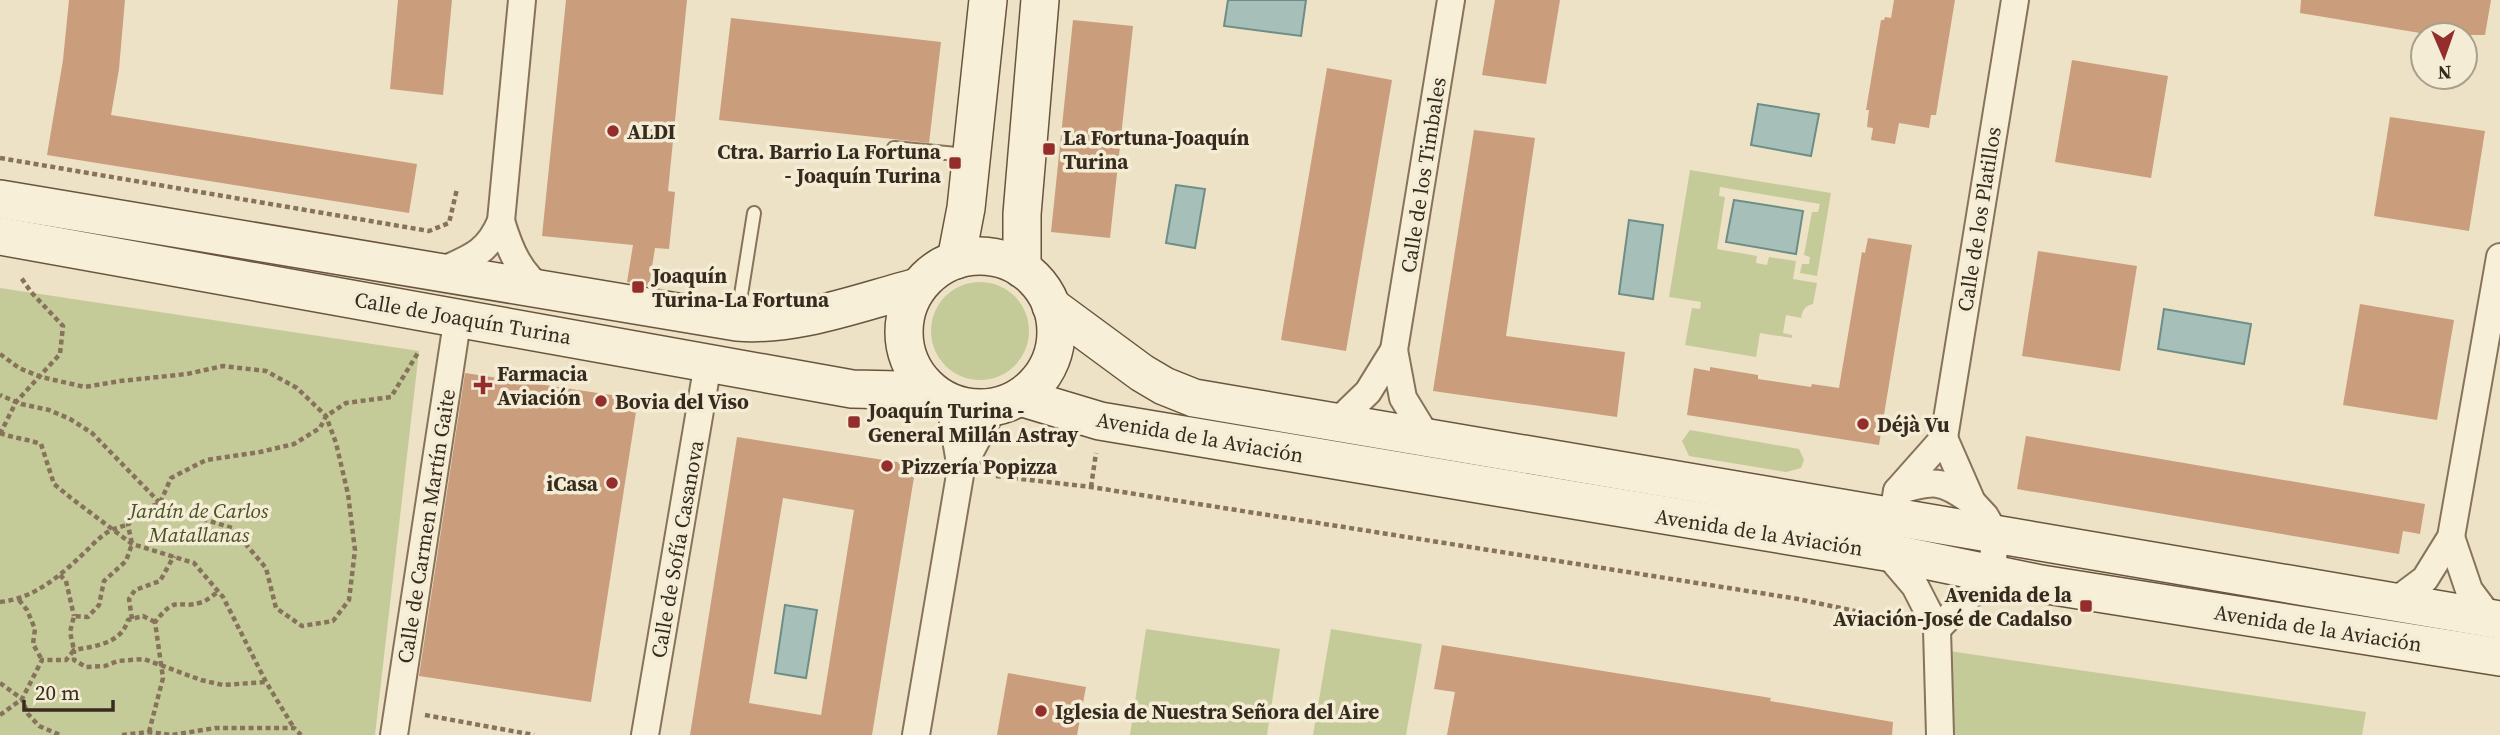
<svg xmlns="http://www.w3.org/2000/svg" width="2500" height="735" font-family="'Source Serif 4',serif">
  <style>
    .green { fill: #c4cb99 }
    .water { fill: #a6c0b9; stroke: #6d8e87; stroke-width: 2 }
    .building { fill: #ca9e7c; fill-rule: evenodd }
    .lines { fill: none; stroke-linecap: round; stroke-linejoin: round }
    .service-casing { stroke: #87735b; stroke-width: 16 }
    .minor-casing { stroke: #87735b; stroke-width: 30 }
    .secondary-casing { stroke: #69553e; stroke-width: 40 }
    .path { stroke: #87735b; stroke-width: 4.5; stroke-dasharray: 5 3.5; stroke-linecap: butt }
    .service { stroke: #f8efd8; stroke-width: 12 }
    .minor { stroke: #f8efd8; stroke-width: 26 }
    .secondary { stroke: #f8efd8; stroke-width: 37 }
    .poi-dot { fill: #942e2d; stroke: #f4ecd4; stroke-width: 2.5 }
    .labels { text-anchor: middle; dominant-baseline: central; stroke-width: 7; stroke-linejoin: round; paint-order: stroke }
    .poi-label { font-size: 21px; font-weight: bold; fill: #372b1f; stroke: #f4ecd4; text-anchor: start }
    .street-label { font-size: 21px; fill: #372b1f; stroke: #f4ecd4 }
    .park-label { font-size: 21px; font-style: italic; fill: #475326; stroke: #f4ecd4 }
  </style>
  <rect width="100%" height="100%" fill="#ede2c5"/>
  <!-- green -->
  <g class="green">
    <path d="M1690,170L1831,193L1817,276L1800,273L1802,264H1809L1810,257L1804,255L1812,212H1818L1820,204L1720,187L1719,196L1725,197L1717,249L1757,256L1756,263L1767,265L1769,257L1796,261L1793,279L1817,283L1813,304C1805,306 1803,309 1801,318L1786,315L1783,333L1792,335V338L1760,333L1756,357L1685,345L1692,308L1700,309L1701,302L1669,297Z"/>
    <circle cx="980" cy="331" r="49"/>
    <path d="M0,288L419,351L375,735H0Z"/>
    <path d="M1690,430L1799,449L1804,460L1801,468L1786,472L1689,456L1682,441Z"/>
    <path d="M1146,629L1280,649L1267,735H1130Z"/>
    <path d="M1331,629L1422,644L1406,735H1313Z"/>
    <path d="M1949,651L2366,712L2362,735H1948Z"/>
  </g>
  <!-- water -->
  <g class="water">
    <path d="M1228,0H1306L1301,36L1224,26Z"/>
    <path d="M1758,104L1819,114L1811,156L1751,145Z"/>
    <path d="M1176,185L1205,189L1195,248L1166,243Z"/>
    <path d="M1734,200L1803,211L1796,254L1726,242Z"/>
    <path d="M1629,220L1663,225L1653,299L1619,294Z"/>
    <path d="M2164,309L2251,324L2244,364L2158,349Z"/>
    <path d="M785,605L817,610L806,678L775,673Z"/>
  </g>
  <!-- building -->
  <g class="building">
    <path d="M69,0H125L119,69L111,115L417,164L409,213L47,155L63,60Z"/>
    <path d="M398,0H452L443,95L390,89Z"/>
    <path d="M566,0H687L668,191L675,192L669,249L655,248L649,286L627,282L633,245L542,236Z"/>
    <path d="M1495,0H1560L1546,84L1482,75Z"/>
    <path d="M1894,0H1955L1936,115H1931L1929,128L1899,123L1895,144L1871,140L1873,128L1867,127L1869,110H1866L1881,20H1884L1885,17L1891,18Z"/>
    <path d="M2301,0H2491L2485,35H2432L2300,13Z"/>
    <path d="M731,18L941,42L929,143L719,120Z"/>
    <path d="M1073,20L1133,26L1110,238L1051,232Z"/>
    <path d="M2072,60L2168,76L2151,178L2055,162Z"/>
    <path d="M1327,68L1392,80L1346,351L1281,340Z"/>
    <path d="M2390,117L2485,131L2469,231L2374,216Z"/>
    <path d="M1474,130L1535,138L1506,336L1625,352L1617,417L1433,391Z"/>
    <path d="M1868,238L1912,245L1879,445L1687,415L1694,368L1710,371V367L1758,375V379L1811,387L1812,384L1839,388L1862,252L1865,253Z"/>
    <path d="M2038,251L2137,266L2120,371L2022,356Z"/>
    <path d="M2360,304L2454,320L2437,420L2343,405Z"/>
    <path d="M465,373L638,399L591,702L419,676Z"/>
    <path d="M2026,436L2425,504L2420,534L2403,531L2399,554L2017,489Z"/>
    <path d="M737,437L916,465L872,735H690ZM783,498L854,510L821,715L749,703Z"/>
    <path d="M1442,645L1771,698L1770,701L1893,722L1892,735H1447L1455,692L1434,689Z"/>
    <path d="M1008,673L1086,687L1077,735H997Z"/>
  </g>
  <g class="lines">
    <!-- service casing -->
    <g class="service-casing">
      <g id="service">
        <path d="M894,148L967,155"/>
        <path d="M737,320L754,213"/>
      </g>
    </g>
    <!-- minor casing -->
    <g class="minor-casing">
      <g id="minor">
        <path d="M501,221C510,250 519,273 544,291"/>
        <path d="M439,272C470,258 487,254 501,221L522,0"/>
        <path d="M1394,350L1451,0"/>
        <path d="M950,403L961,469"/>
        <path d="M1336,423L1368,392L1394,350L1403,398L1428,439"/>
        <path d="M1944,438L2015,0"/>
        <path d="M1897,491C1933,480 1942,479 1972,502"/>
        <path d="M2451,537L2469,590L2490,618"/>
        <path d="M2393,603L2425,579L2451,537L2500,257"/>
        <path d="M1937,629L1991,574L1996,535L1985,516L1972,502L1944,438"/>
        <path d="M394,735L458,316"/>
        <path d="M645,735L708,363"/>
        <path d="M916,735L961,469L994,407"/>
        <path d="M1940,735L1937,629L1915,586L1886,552L1897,491L1944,438"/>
      </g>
    </g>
    <!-- secondary casing -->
    <g class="secondary-casing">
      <g id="secondary">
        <path d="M0,199L737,322C797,327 860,302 918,287"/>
        <path d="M0,236L852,389L900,390L927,387"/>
        <circle cx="980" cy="332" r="76"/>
        <path d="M956,260L966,208L988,0"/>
        <path d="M1022,269V214L1040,0"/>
        <path d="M1051,306L1142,373L1164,386L1194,398L2500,620"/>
        <path d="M1020,397L1100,421L1886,552L2041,584L2500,657"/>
      </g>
    </g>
    <!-- path -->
    <g class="path">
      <path d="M0,158L429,231L449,223L457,189"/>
      <path d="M0,354L19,368L41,377L85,387L120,381L187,374L223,366L266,371L297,388L326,416L336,443L348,494L355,550L349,600L333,621L302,626L276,608L266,568L232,528L171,509L160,503L92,433L70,419L49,410L21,404L0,395"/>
      <path d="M0,433C13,438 27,439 41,444L54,484L71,498L132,544L194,563L223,597L266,682L294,728"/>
      <path d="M0,434L16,402L60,354L63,326L31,292L20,276"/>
      <path d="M996,476L1091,487L1798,599L1902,621"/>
      <path d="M1091,487L1096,453"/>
      <path d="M60,575L66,581L74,616"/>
      <path d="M19,600L27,610L35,629L33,644L42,660"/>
      <path d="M0,602C33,599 60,576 83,554C100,538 104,530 128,525"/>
      <path d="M132,619L129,599L135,590L160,581L174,556"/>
      <path d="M155,622L143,616L128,620C121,644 95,646 74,650V660L86,667L105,666L118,661L144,659L201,680L223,685L266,682"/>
      <path d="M0,683L22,699L28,714L39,726L60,735"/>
      <path d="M0,715L22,699L42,660H66L74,650L70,632L74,616L88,617L99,605L104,581L126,561L132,544L128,525L137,512L160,503L171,478L206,460L260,452L294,444L320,428L326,416L346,403L391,397L419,351"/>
      <path d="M425,715L534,735"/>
      <path d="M149,732L163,678L155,622C179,592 177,611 202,602C208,600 213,595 218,592"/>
      <path d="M122,735L149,732L172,735L215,728H294L301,735"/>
    </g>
    <!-- service -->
    <use href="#service" class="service"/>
    <!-- minor -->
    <use href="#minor" class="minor"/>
    <!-- secondary -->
    <use href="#secondary" class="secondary"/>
  </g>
  <!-- markers -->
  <g class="poi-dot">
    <circle cx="613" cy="131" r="7"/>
    <rect x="1042" y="142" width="14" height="14" rx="3.5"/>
    <rect x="948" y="156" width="14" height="14" rx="3.5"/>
    <rect x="631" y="280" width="14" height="14" rx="3.5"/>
    <path d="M479.5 374.5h7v7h7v7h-7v7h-7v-7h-7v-7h7z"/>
    <circle cx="601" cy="401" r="7"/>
    <rect x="847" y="415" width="14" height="14" rx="3.5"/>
    <circle cx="1863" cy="424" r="7"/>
    <circle cx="887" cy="466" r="7"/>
    <circle cx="612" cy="483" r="7"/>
    <rect x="2079" y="599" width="14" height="14" rx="3.5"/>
    <circle cx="1041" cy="711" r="7"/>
  </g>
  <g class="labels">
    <!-- poi labels -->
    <g class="poi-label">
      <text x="627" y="131">ALDI</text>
      <text x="1063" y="137">La Fortuna-Joaquín<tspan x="1063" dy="24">Turina</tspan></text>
      <text x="941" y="151" text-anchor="end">Ctra. Barrio La Fortuna<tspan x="941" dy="24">- Joaquín Turina</tspan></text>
      <text x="652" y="275">Joaquín<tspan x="652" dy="24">Turina-La Fortuna</tspan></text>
      <text x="497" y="373">Farmacia<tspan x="497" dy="24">Aviación</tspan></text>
      <text x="615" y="401">Bovia del Viso</text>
      <text x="868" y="410">Joaquín Turina -<tspan x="868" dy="24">General Millán Astray</tspan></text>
      <text x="1877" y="424">Déjà Vu</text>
      <text x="901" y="466">Pizzería Popizza</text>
      <text x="598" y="483" text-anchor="end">iCasa</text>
      <text x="2072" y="594" text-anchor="end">Avenida de la<tspan x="2072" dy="24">Aviación-José de Cadalso</tspan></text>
      <text x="1055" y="711">Iglesia de Nuestra Señora del Aire</text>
    </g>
    <!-- street labels -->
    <g class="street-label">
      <text transform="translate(1423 175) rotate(-81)">Calle de los Timbales</text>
      <text transform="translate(1979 219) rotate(-81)">Calle de los Platillos</text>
      <text transform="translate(463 318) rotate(10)">Calle de Joaquín Turina</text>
      <text transform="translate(1200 437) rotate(10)">Avenida de la Aviación</text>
      <text transform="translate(426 526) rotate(-81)">Calle de Carmen Martín Gaite</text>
      <text transform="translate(1759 532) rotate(9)">Avenida de la Aviación</text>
      <text transform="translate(677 549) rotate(-80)">Calle de Sofía Casanova</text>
      <text transform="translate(2318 628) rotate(9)">Avenida de la Aviación</text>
    </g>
    <!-- park labels -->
    <g class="park-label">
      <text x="199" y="510">Jardín de Carlos<tspan x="199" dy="24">Matallanas</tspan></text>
    </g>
  </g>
  <!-- north arrow -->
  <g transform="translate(2444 56) rotate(178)"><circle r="33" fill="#f4ecd4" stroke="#a89f8c" stroke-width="2"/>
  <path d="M0-5L12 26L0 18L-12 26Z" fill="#942e2d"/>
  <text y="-10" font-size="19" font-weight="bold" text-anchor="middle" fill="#372b1f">N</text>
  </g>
  <!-- scale -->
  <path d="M24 700v10h89v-10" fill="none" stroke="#372b1f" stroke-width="3.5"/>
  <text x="35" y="700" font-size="21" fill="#372b1f" stroke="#f4ecd4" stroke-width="5" paint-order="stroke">20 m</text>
</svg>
